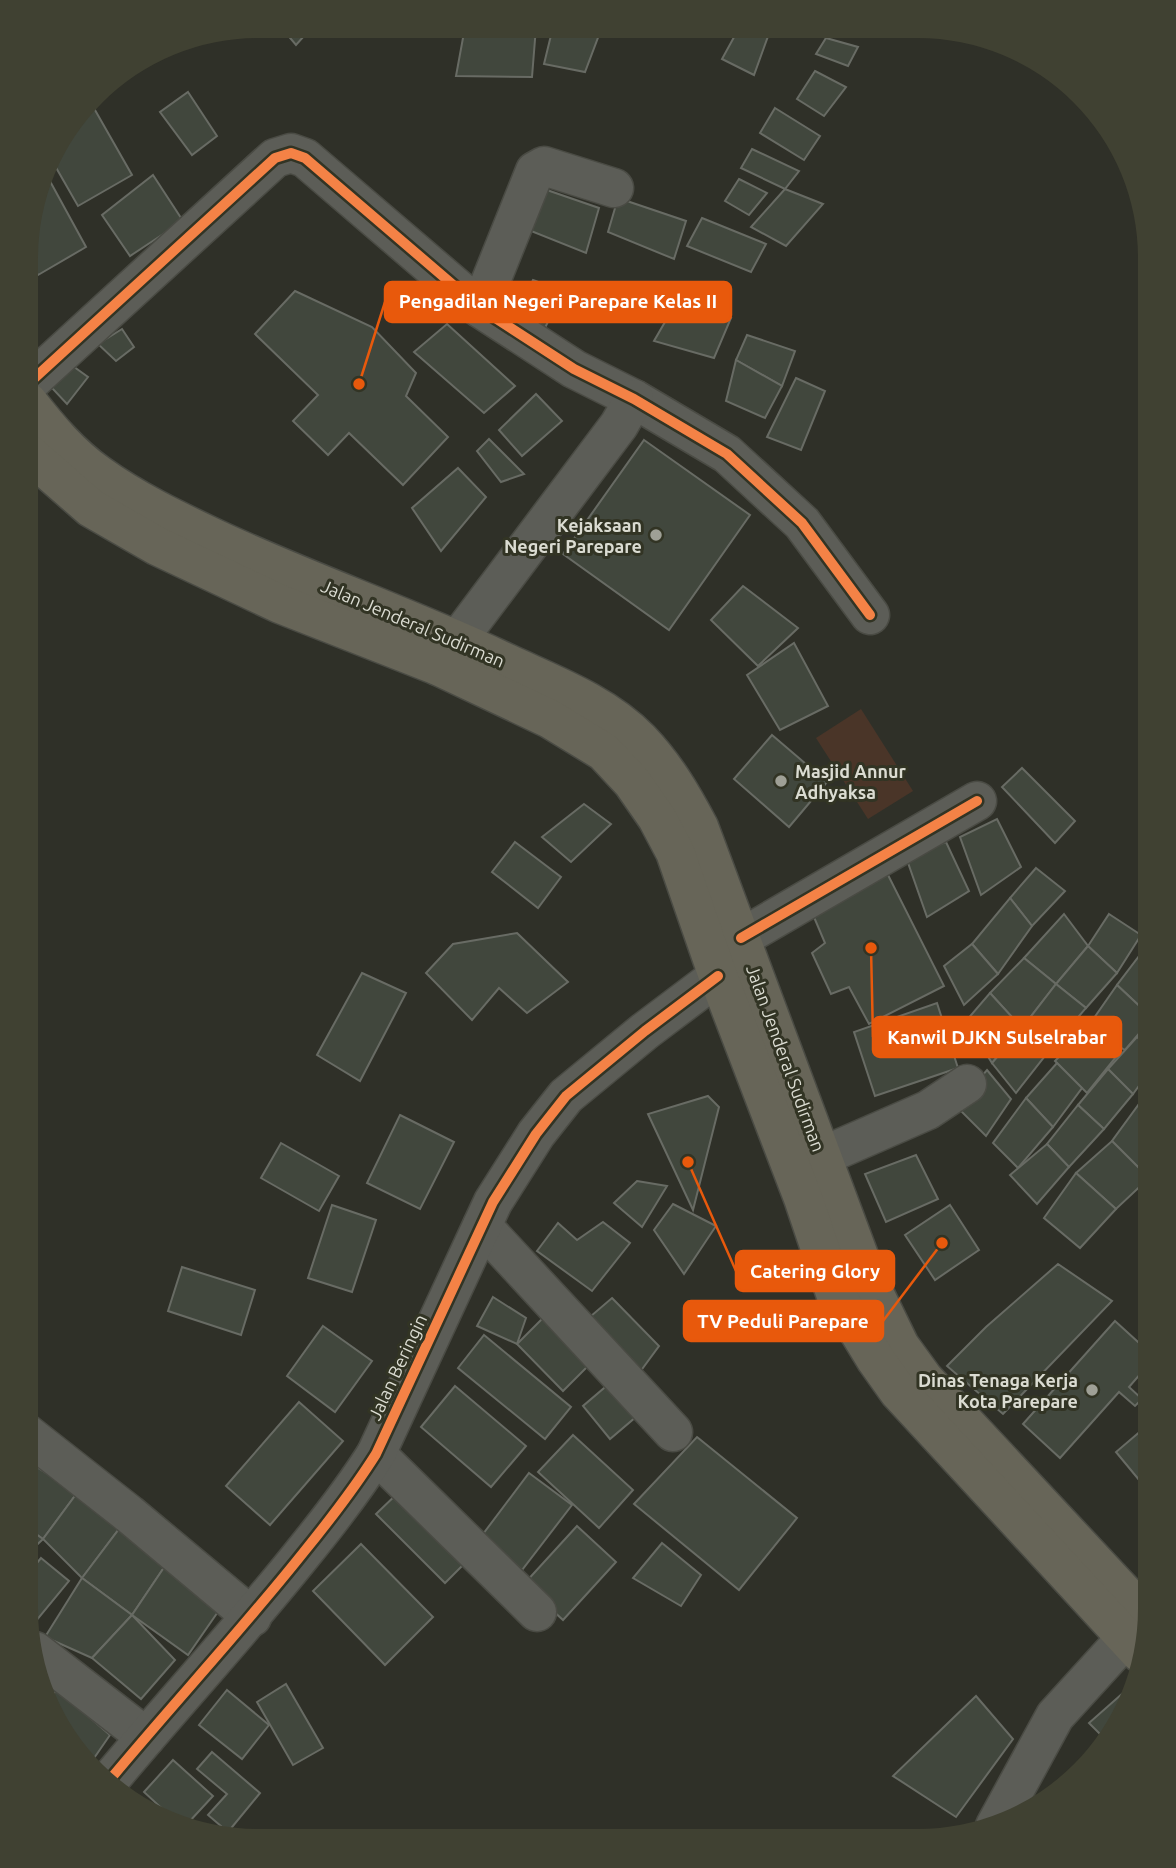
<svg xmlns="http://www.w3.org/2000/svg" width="1176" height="1868" font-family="Ubuntu,sans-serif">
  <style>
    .green { fill: #4a3528 }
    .building { fill: #41473d; stroke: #686b64; stroke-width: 2 }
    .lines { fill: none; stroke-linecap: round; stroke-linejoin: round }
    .minor-casing { stroke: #4a4b44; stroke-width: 41 }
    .major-casing { stroke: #4a4b44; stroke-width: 41 }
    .minor { stroke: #5c5d57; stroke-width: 38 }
    .major { stroke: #676558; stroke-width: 38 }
    .cycleway-casing { stroke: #323424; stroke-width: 15 }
    .cycleway { stroke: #f48246; stroke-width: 10 }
    .poi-dot { fill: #9fa096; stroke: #323424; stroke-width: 2.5 }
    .labels { text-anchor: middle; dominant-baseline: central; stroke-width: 6; stroke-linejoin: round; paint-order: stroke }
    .poi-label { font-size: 18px; font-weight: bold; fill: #dbdcd2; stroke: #323424; text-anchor: end }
    .street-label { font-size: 18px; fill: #dbdcd2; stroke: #323424 }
    .leader { fill: none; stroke: #e8590c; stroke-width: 2.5 }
    .callout-dot { fill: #e8590c; stroke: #323424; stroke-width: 2.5 }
    .callout { fill: #e8590c; stroke: #e8590c; stroke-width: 2.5 }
    .callout-label { font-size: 19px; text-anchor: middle; font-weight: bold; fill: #fff }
  </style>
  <rect width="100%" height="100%" fill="#2f3028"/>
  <!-- green -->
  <path class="green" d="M861,709L913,791L868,819L816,738Z"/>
  <!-- building -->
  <g class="building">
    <path d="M280,26H313L296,45Z"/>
    <path d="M465,27H536L532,77L456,76Z"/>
    <path d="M553,27H602L585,72L544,64Z"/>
    <path d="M739,28H771L754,75L722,59Z"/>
    <path d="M826,38L858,47L848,66L816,54Z"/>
    <path d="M815,71L846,87L824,116L797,99Z"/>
    <path d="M188,92L217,136L192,155L160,112Z"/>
    <path d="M91,103L132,175L78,206L50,157Z"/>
    <path d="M775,108L820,136L804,160L760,133Z"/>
    <path d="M752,149L799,171L785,189L741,168Z"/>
    <path d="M45,172L86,247L38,275L28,258V228Z"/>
    <path d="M153,175L183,221L130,256L102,215Z"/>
    <path d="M739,179L767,193L749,215L725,201Z"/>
    <path d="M544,189L599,208L586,253L526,229Z"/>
    <path d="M785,189L823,204L786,246L751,227Z"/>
    <path d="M618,198L686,221L674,259L608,232Z"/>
    <path d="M702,218L766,244L751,272L687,246Z"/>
    <path d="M533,280L563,291L542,334L512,324Z"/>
    <path d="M295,291L372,327L416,373L406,396L448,437L403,485L349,433L328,455L293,421L318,395L255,334Z"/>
    <path d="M676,303L731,318L714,358L654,341Z"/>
    <path d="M447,324L515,386L484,413L414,352Z"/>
    <path d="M122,329L134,347L116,361L98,344Z"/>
    <path d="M747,335L795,351L782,386L736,360Z"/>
    <path d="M736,360L782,386L765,418L726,401Z"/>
    <path d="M70,364L88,377L67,404L52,388Z"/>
    <path d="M796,378L825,391L801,450L767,437Z"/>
    <path d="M536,394L562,421L522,456L499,430Z"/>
    <path d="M489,439L524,474L501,482L477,451Z"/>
    <path d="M644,440L750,515L669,630L563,554Z"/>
    <path d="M458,468L486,497L441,551L412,508Z"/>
    <path d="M743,586L798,628L758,666L711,620Z"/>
    <path d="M794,643L828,706L780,730L747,675Z"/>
    <path d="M772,735L827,782L789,827L734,779Z"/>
    <path d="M1022,768L1075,821L1055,843L1002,787Z"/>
    <path d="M584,804L611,824L571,862L542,837Z"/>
    <path d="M997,819L1021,867L981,895L960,837Z"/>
    <path d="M515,842L561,877L538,908L492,872Z"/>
    <path d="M946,842L969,891L927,917L906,857Z"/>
    <path d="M1036,868L1065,891L1032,926L1010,898Z"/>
    <path d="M885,869L944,986L869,1024L849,987L831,994L812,953L825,943L808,903Z"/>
    <path d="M1010,898L1032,926L998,974L972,944Z"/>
    <path d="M1064,914L1088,946L1056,984L1024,958Z"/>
    <path d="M1109,914L1141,935L1117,973L1088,946Z"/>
    <path d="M517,933L568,982L527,1013L499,988L472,1020L426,973L453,944Z"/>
    <path d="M1149,943V1015L1117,985Z"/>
    <path d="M972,944L998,974L964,1005L944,966Z"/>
    <path d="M1088,946L1117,973L1086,1008L1056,984Z"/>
    <path d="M1024,958L1056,984L1022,1028L990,993Z"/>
    <path d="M362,973L406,993L360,1081L317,1055Z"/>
    <path d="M1056,984L1086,1008L1048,1052L1022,1028Z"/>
    <path d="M1117,985L1149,1015V1022L1125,1050L1087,1028Z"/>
    <path d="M990,993L1022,1028L992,1063L966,1021Z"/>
    <path d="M937,1003L958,1068L875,1096L854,1032Z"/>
    <path d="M1149,1022V1048L1137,1037Z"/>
    <path d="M1022,1028L1048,1052L1016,1093L992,1063Z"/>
    <path d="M1087,1028L1116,1057L1087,1093L1055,1061Z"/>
    <path d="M1137,1037L1149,1048V1072L1133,1094L1108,1069Z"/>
    <path d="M1057,1063L1082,1088L1053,1127L1026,1098Z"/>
    <path d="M1108,1069L1133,1094L1104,1129L1078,1105Z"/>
    <path d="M987,1070L1011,1099L986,1136L956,1106Z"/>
    <path d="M1149,1089V1112L1139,1104Z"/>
    <path d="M708,1096L719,1107L693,1210L648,1114Z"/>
    <path d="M1026,1098L1053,1127L1018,1168L993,1143Z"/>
    <path d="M1139,1104L1149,1112V1178L1112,1141Z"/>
    <path d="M1078,1105L1104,1129L1069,1167L1047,1144Z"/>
    <path d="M400,1115L454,1142L420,1209L367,1183Z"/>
    <path d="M1112,1141L1149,1178L1116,1209L1076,1173Z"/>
    <path d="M281,1143L339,1176L319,1211L261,1178Z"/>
    <path d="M1047,1144L1069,1167L1037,1204L1010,1175Z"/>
    <path d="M916,1155L938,1199L886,1222L865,1174Z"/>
    <path d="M1076,1173L1116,1209L1080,1248L1044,1218Z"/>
    <path d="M637,1181L667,1186L642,1227L614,1203Z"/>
    <path d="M673,1204L716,1226L684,1274L654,1230Z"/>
    <path d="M332,1205L376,1220L352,1292L308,1278Z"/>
    <path d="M950,1205L979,1250L935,1280L905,1235Z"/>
    <path d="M603,1222L630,1243L592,1291L537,1251L558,1223L577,1240Z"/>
    <path d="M1058,1264L1112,1301L1003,1414L947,1366L986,1327Z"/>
    <path d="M182,1267L255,1290L241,1335L168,1311Z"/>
    <path d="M493,1297L526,1318L517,1344L477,1326Z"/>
    <path d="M612,1298L659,1346L637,1376L584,1322Z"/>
    <path d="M547,1314L593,1361L563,1391L517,1344Z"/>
    <path d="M1115,1321L1149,1352V1364L1129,1387L1142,1399L1135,1406L1119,1392L1060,1458L1023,1424Z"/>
    <path d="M323,1326L372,1361L335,1412L287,1376Z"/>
    <path d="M484,1335L571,1407L545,1439L458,1368Z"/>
    <path d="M610,1383L637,1416L610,1439L583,1406Z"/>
    <path d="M455,1386L526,1446L491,1487L421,1427Z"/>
    <path d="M299,1402L343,1441L270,1525L226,1486Z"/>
    <path d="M1149,1424V1492L1116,1452Z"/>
    <path d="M573,1435L633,1490L599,1528L538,1472Z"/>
    <path d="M697,1437L797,1518L739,1590L634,1504Z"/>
    <path d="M32,1464L77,1493L43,1539L26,1527V1470Z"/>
    <path d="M529,1473L572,1505L522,1570L480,1538Z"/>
    <path d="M401,1490L469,1559L445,1583L376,1514Z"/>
    <path d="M77,1493L128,1517L82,1578L43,1539Z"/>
    <path d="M128,1517L167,1563L132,1615L82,1578Z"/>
    <path d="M577,1526L616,1562L563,1620L524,1584Z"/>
    <path d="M26,1527L43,1539L26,1555Z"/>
    <path d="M662,1543L701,1575L681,1606L633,1578Z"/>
    <path d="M361,1544L433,1617L385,1665L313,1591Z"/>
    <path d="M41,1558L69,1581L36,1621L27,1615L26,1576Z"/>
    <path d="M167,1563L222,1606L188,1655L132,1615Z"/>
    <path d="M82,1578L132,1615L92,1658L45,1637Z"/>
    <path d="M132,1615L175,1660L141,1699L92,1658Z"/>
    <path d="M40,1676L57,1689L47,1703L44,1699Z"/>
    <path d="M286,1684L323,1748L293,1765L257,1702Z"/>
    <path d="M57,1689L110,1735L92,1761L47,1703Z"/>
    <path d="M227,1690L269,1725L242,1759L199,1725Z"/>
    <path d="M1123,1693L1125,1696L1108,1742L1089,1723Z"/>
    <path d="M976,1696L1013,1739L956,1817L893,1776Z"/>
    <path d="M212,1752L260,1793L228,1832L208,1815L227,1794L197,1769Z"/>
    <path d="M173,1760L213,1796L188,1823L170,1816L144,1792Z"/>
  </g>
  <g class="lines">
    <!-- minor casing -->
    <g class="minor-casing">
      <g id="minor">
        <path d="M480,308L535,171L544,166L614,188"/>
        <path d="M28,384L275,158L291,153L305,158L480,308L574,369L634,399L727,454L802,523L870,615"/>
        <path d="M438,666L619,425L634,399"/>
        <path d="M741,938L977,801"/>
        <path d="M823,1156L928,1110L967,1084"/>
        <path d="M482,1226L673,1432"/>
        <path d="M26,1433L129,1514L252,1617"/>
        <path d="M376,1454L537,1612"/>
        <path d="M35,1651L146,1737"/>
        <path d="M108,1782C172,1705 240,1632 303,1553C329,1521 354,1489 376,1454L493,1202L536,1134L566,1096L645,1031L718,976"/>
        <path d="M995,1826L1055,1716L1126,1638"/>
      </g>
    </g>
    <!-- major casing -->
    <g class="major-casing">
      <g id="major">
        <path d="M28,402C49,429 70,454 98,474C134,500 174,519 214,538C310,583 411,617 507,663C552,684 604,703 640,740C665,766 682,795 699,827L868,1280L900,1346L924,1379L1149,1620"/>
        <path d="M28,453L91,508L157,546L280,604L438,666L550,719L604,752L632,782L657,818L675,852L718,976L803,1198L835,1293L876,1360L898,1391L1140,1653"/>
      </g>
    </g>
    <!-- minor -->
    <use href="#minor" class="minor"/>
    <!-- major -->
    <use href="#major" class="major"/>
    <!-- cycleway casing -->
    <g class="cycleway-casing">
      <g id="cycleway">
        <path d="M28,384L275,158L291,153L305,158L480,308L574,369L634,399L727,454L802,523L870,615"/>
        <path d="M741,938L977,801"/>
        <path d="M108,1782C172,1705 240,1632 303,1553C329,1521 354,1489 376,1454L493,1202L536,1134L566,1096L645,1031L718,976"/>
      </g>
    </g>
    <!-- cycleway -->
    <use href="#cycleway" class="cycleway"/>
  </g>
  <!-- markers -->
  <g class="poi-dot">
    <circle cx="656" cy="535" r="7"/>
    <circle cx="781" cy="781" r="7"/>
    <circle cx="1092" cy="1390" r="7"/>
  </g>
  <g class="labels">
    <!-- poi labels -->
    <g class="poi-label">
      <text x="642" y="525">Kejaksaan<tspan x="642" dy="21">Negeri Parepare</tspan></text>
      <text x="795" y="771" text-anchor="start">Masjid Annur<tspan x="795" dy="21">Adhyaksa</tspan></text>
      <text x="1078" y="1380">Dinas Tenaga Kerja<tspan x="1078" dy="21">Kota Parepare</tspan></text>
    </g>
    <!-- street labels -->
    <g class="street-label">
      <text transform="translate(413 623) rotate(23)">Jalan Jenderal Sudirman</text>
      <text transform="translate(786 1058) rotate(70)">Jalan Jenderal Sudirman</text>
      <text transform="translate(397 1367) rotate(-65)">Jalan Beringin</text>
    </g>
  </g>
  <!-- crop -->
  <path d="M0 0H1176V1868H0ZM258 38H918A220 220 0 0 1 1138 258V1609A220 220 0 0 1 918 1829H258A220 220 0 0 1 38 1609V258A220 220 0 0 1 258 38Z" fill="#404132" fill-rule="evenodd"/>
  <!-- callouts -->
  <path class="leader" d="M359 384L385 302M871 948L873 1037M688 1162L736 1271M942 1243L883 1321"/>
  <g class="callout-dot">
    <circle cx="359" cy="384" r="7"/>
    <circle cx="871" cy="948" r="7"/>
    <circle cx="688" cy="1162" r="7"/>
    <circle cx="942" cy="1243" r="7"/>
  </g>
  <g class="callout">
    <rect x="385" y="282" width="346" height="40" rx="7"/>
    <rect x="873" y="1017" width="248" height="40" rx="7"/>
    <rect x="736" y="1251" width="158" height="40" rx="7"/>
    <rect x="684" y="1301" width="199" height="40" rx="7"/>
  </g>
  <g class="callout-label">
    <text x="558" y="308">Pengadilan Negeri Parepare Kelas II</text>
    <text x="997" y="1044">Kanwil DJKN Sulselrabar</text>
    <text x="815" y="1278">Catering Glory</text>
    <text x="783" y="1328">TV Peduli Parepare</text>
  </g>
</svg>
